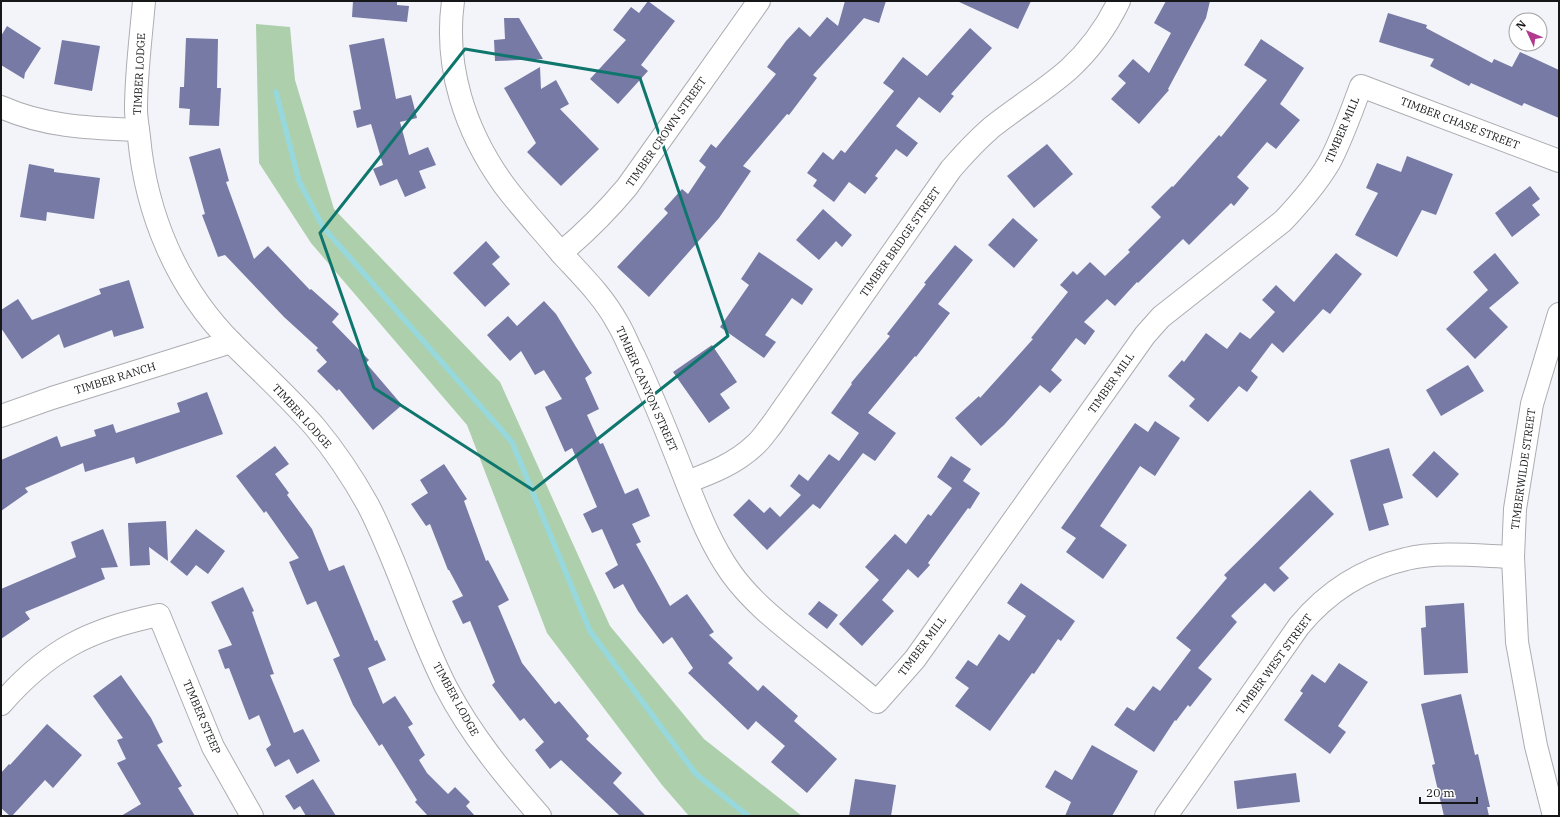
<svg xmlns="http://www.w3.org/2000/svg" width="1560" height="817" font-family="'IBM Plex Serif',serif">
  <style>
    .green { fill: #adcfac }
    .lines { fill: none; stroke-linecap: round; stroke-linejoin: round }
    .stream { stroke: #97d8dd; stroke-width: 5.5 }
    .building { fill: #777aa5 }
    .minor-casing { stroke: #acadb1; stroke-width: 24 }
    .tertiary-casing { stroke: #acadb1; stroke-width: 24 }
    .minor { stroke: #fff; stroke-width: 22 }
    .tertiary { stroke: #fff; stroke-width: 22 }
    .marked { fill: none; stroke: #0f766e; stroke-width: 3; stroke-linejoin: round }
    .labels { text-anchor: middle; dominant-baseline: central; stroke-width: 4; stroke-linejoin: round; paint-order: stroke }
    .street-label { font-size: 11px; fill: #161718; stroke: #fff }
  </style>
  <rect width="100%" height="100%" fill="#f3f4f9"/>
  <!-- green -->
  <path class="green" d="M256,24L290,27L295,80L334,209L500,382L610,626L704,739L802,816H689L662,785L547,633L467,425L311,243L259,163Z"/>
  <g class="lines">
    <!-- stream -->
    <path class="stream" d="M276,92L299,181L323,227L512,442L590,631L696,774L748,816"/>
  </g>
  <!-- building -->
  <g class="building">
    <path d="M353,1H397V5L409,6L407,22L352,17Z"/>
    <path d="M648,1L675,21L641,65L648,71L618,104L590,79L626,40L613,30L631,7L639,13Z"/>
    <path d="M845,1H886L879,23L864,18L813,75L817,78L789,115L787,114L743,166L751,171L719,218L649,297L617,267L668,213L664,209L682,189L688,194L706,167L699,161L711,144L716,148L776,74L767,67L786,41L799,27L810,37L827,17L838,26Z"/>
    <path d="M957,1H1031L1018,29Z"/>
    <path d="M1166,1H1210L1206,18L1168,89L1169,90L1139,124L1111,99L1126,83L1118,76L1133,59L1149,73L1171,33L1154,23Z"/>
    <path d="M1388,13L1427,25L1426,28L1492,63L1494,59L1512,67L1520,52L1559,70V118L1524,103L1522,106L1471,83L1469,86L1430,66L1434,59L1379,42Z"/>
    <path d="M504,18H519L543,59L495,61L494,40L505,39Z"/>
    <path d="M7,26L41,48L25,73L24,79L1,65V36Z"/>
    <path d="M970,28L992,48L951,94L954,96L940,113L919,97L896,126L918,143L907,157L896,149L875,176L878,178L865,194L849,182L834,202L813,186L817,180L807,173L823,152L833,160L841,150L845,153L894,91L883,83L903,57L927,76Z"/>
    <path d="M186,38L218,39L217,88H221L219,126L189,125L190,109L179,108L180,87H184Z"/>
    <path d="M384,38L396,99L411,95L417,118L400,122L409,155L428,147L436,165L419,171L426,188L405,197L397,179L380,186L373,169L383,165L371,124L357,128L353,111L361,109L349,45Z"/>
    <path d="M1261,39L1304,68L1280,104L1300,120L1276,149L1267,142L1237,177L1249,188L1234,206L1231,203L1189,245L1183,239L1138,283L1137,282L1115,306L1107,299L1084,322L1095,331L1085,345L1076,338L1051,370L1062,380L1050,393L1040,385L1004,425L981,446L955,418L979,396L980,398L1033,339L1031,338L1068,292L1060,285L1073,271L1077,275L1090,262L1105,276L1130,252L1128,250L1161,217L1151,207L1172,186L1173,187L1219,135L1221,137L1267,80L1244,65Z"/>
    <path d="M62,40L100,46L92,91L54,84Z"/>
    <path d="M540,67L541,89L556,80L569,104L560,109L599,149L561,186L527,152L536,143L504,88Z"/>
    <path d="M1047,144L1073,174L1034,208L1007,176Z"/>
    <path d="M220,148L229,181L226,182L254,259L268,246L310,290L311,289L339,314L332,322L369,360L366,363L402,405L373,430L339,389L337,391L317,371L327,362L316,350L318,348L284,317L225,255L218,257L202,215L205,214L189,157Z"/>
    <path d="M1407,156L1453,174L1436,215L1422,210L1397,257L1355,235L1378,193L1366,188L1377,163L1401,172Z"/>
    <path d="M29,164L54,169V172L100,178L94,219L47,212L46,221L20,217Z"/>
    <path d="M1530,186L1540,199L1532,205L1540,215L1512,237L1495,213Z"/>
    <path d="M823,209L852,235L842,247L836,241L819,260L796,240Z"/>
    <path d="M1013,218L1038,240L1014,268L988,245Z"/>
    <path d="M486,241L500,257L492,264L510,284L485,307L453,273Z"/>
    <path d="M955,245L973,260L938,304L950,313L916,357L915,356L868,413L896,433L875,461L863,453L820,509L813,504L767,550L733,515L749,499L764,513L770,507L780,517L801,495L790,486L799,474L808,481L829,454L839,461L859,433L831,413L852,384L851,383L890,336L887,334L926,284L924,283Z"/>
    <path d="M759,252L813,289L802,305L792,298L765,335L776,342L764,358L720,327L749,285L741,279Z"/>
    <path d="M1336,253L1362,274L1330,314L1323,309L1283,353L1272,343L1251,371L1258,377L1247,392L1239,386L1208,422L1189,406L1195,399L1168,376L1182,360L1184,362L1206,333L1227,349L1240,332L1250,339L1275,312L1262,300L1276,285L1294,302Z"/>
    <path d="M1495,253L1519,283L1489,308L1508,327L1475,359L1446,329L1488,290L1473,272Z"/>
    <path d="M129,280L144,328L114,337L112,330L64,348L59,334L22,359L1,328V310L18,299L32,320L101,294L99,289Z"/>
    <path d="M544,301L556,314L592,373L585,378L599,409L587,415L600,444L603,443L625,494L638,488L650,516L632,524L641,542L636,544L670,606L687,594L714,632L709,635L733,658L728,663L758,691L763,685L798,716L794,721L837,759L807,793L771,762L785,746L756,721L748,730L688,673L693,668L672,637L663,644L638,611L623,584L614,589L605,573L618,565L602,529L592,533L583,514L597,507L572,448L565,452L545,407L562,399L544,370L535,375L521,351L510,361L487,335L508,316L517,326Z"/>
    <path d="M712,345L737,382L720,394L730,408L709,423L673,372Z"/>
    <path d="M1468,365L1484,391L1441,416L1426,390Z"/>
    <path d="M207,392L223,434L136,464L134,457L85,472L83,463L25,488L28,492L1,511V460L57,436L61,447L96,436L94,430L113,424L116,433L180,412L177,403Z"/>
    <path d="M1155,421L1180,438L1155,476L1140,466L1100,526L1127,545L1103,579L1066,552L1076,538L1061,528L1135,423L1148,432Z"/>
    <path d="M275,446L289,464L275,474L289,493L287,495L312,529L329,571L344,565L375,641L377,640L386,660L368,668L383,704L395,696L413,724L408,727L425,755L419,760L427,773L448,794L455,787L470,802L466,806L475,816H428L415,802L417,800L382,744L379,746L353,705L333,659L340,656L316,601L307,605L289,562L299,558L266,511L264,513L236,476Z"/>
    <path d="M1389,448L1403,498L1383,504L1389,525L1369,531L1350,460Z"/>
    <path d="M1434,451L1459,474L1437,498L1412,475Z"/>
    <path d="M951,456L971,469L963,481L980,493L970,509L968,508L928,563L930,565L918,578L908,569L882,600L894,611L862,646L839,624L879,580L865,567L895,534L906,544L928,514L931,516L952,488L937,477Z"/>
    <path d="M444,464L467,499L464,501L486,561L488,560L509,600L498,606L522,663L555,704L559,701L589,736L586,739L622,773L613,783L646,816H620L561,760L550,769L535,750L544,742L524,718L520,721L492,685L495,682L470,621L463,624L452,601L463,596L449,570H448L430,524L426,526L411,504L428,493L420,480Z"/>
    <path d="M1310,490L1334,514L1279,568L1289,578L1274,592L1265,583L1231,616L1237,622L1198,668L1212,679L1190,707L1188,705L1176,721L1175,720L1154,752L1114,725L1127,707L1134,711L1153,686L1160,691L1191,650L1176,638L1227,578L1224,575Z"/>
    <path d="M166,521L168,561L149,547L150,565L130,566L128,523Z"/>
    <path d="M103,529L118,567L101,568L105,579L25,612L30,619L1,639V589L76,557L71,542Z"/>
    <path d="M196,529L225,551L208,574L196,565L187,576L170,562Z"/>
    <path d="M1021,583L1075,621L1061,641L1058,639L1034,674L1032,673L990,731L955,706L969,688L955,678L968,660L977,666L999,634L1009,641L1026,616L1007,603Z"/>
    <path d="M243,587L254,611L252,612L274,674L270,675L294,733L303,729L320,761L297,774L289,759L275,767L266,749L271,745L259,715L249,720L229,668L225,669L218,650L232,645L211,602Z"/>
    <path d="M819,601L838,615L827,629L808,614Z"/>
    <path d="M1464,603L1468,673L1424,675L1421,628L1426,627L1425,606Z"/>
    <path d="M1339,663L1368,682L1338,726L1346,732L1330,754L1284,720L1303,693L1300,691L1312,674L1325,683Z"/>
    <path d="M121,675L151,718L163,742L157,745L182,786L178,788L195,816H121L141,804L117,763L126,759L117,740L123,738L93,696Z"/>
    <path d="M1461,694L1475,755L1478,754L1490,807H1487L1489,816H1444L1432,765L1435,764L1421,704Z"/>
    <path d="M47,724L82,755L53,788L45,780L12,816H10L1,808V773L9,764L10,765Z"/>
    <path d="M1092,745L1138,771L1112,816H1065L1071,802L1045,787L1055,770L1072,780Z"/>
    <path d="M1296,773L1300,802L1237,809L1234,781Z"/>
    <path d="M313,779L336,816H306L300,806L294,810L285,796Z"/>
    <path d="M855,779L896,785L891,816H849Z"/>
  </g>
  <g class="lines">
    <!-- minor casing -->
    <g class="minor-casing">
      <g id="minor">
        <path d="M144,1C141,37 136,73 136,109C136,118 138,128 139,137C146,214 177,288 232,343C260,371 289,397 315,427C335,451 353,478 368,505C398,563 416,628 446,687C471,735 505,776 540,816"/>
        <path d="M453,1C444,67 465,131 504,185C521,208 542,230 561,253C581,275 603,296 617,322C624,333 628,345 634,356C654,399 671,442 688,486C700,516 712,546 731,573C751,601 778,622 804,643C829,663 853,682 877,702L915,659L1145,335L1161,317L1283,221C1300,203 1316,185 1329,163C1342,139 1351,112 1361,86L1559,161"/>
        <path d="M1,107C46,127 90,128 138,130"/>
        <path d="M561,253C586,232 607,211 627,187L759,1"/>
        <path d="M1,416L52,398L231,342"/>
        <path d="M687,482C711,473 735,464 755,445C761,440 766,432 771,426L951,169C964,154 977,140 992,127C1017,107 1044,91 1068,70C1089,51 1107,26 1119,1"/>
        <path d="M1,704C48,650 90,629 159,615L213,747L252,816"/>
        <path d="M1166,816L1299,626C1327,592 1363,569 1406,559C1437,551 1481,556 1513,557"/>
      </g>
    </g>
    <!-- tertiary casing -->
    <g class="tertiary-casing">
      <path id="tertiary" d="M1554,816L1536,746L1517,642L1513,557L1515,509L1532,404L1559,314"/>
    </g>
    <!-- minor -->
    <use href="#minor" class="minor"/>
    <!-- tertiary -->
    <use href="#tertiary" class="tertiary"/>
  </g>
  <!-- marked area -->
  <path class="marked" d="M465,49L640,78L728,336L533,490L374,388L320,233Z"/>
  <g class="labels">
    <!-- street labels -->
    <g class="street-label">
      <text transform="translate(139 74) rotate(-87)">TIMBER LODGE</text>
      <text transform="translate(1460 123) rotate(21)">TIMBER CHASE STREET</text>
      <text transform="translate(1342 130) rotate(-67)">TIMBER MILL</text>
      <text transform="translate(666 132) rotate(-55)">TIMBER CROWN STREET</text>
      <text transform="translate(900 242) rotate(-55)">TIMBER BRIDGE STREET</text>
      <text transform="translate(115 378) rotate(-17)">TIMBER RANCH</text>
      <text transform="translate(1111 383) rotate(-55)">TIMBER MILL</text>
      <text transform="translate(647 389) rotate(66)">TIMBER CANYON STREET</text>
      <text transform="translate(302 416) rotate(48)">TIMBER LODGE</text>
      <text transform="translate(1523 469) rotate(-82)">TIMBERWILDE STREET</text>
      <text transform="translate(922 646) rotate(-53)">TIMBER MILL</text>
      <text transform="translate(1274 664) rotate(-54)">TIMBER WEST STREET</text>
      <text transform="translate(456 699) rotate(61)">TIMBER LODGE</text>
      <text transform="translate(202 717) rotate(67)">TIMBER STEEP</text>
    </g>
  </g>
  <!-- border -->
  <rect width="1560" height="817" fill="none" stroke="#161718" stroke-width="4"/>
  <!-- north arrow -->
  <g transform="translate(1528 32) rotate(314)"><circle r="19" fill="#ffffff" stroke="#a2a2a3"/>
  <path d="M0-3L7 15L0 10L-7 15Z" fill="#b1398e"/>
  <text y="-6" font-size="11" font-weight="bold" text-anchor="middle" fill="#161718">N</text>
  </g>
  <!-- scale -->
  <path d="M1420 797v6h57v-6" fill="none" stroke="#161718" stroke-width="2"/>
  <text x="1426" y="797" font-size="12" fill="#161718" stroke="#ffffff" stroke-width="3" paint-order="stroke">20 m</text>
</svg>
